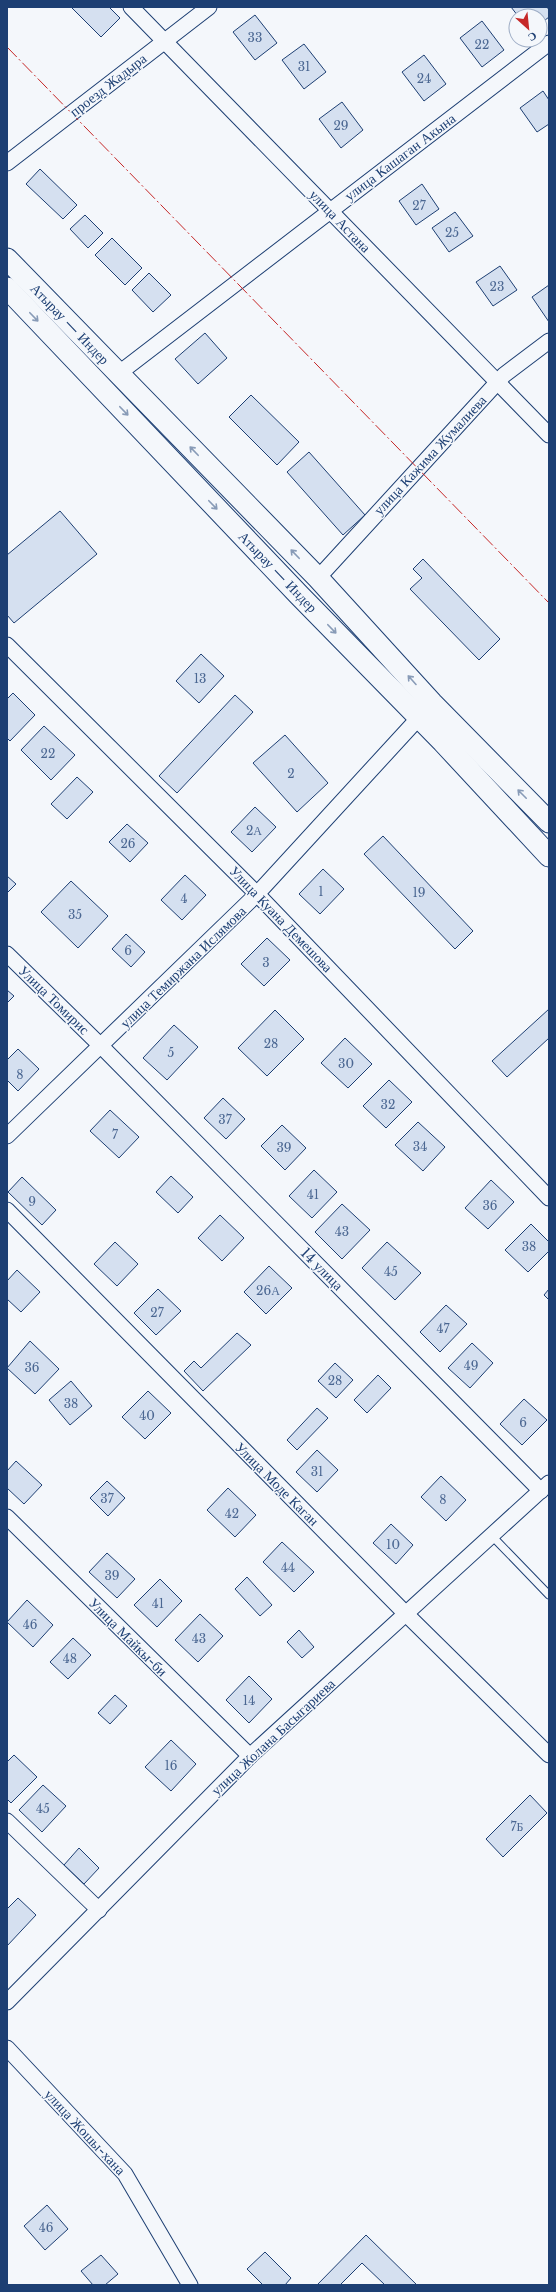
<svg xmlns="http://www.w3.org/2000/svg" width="556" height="2292" font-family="'Libre Baskerville',serif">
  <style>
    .building { fill: #d5e0f0; stroke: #1d3f73 }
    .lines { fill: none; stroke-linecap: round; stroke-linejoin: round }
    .service-casing { stroke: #1d3f73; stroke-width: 9 }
    .minor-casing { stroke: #1d3f73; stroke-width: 17 }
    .secondary-casing { stroke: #1d3f73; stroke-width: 23 }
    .service { stroke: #f4f7fb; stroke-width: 7 }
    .minor { stroke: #f4f7fb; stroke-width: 15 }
    .secondary { stroke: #f4f7fb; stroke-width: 21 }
    .power { stroke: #c62828; stroke-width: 1; stroke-dasharray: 14 3 2 3; stroke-linecap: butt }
    .oneway { stroke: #889bb7 }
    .labels { text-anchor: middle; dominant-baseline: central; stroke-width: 3; stroke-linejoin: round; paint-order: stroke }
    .number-label { font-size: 12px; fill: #4b6792 }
    .street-label { font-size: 14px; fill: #1d3f73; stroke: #f4f7fb }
  </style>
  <rect width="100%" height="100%" fill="#f4f7fb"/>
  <!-- building -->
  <g class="building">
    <path d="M71,7H109L120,18L101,37Z"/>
    <path d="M511,7H547L549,10V17L540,24V16H518Z"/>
    <path d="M255,15L277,43L255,60L233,32Z"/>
    <path d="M482,21L504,50L482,67L460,38Z"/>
    <path d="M304,44L326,72L304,89L282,60Z"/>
    <path d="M424,55L446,84L424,101L402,72Z"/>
    <path d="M543,91L549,100V124L537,132L520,108Z"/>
    <path d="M342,102L363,130L341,148L319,119Z"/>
    <path d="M40,169L77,205L63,219L26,184Z"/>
    <path d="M422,184L439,209L416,225L399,201Z"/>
    <path d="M455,212L473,236L449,252L432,228Z"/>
    <path d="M85,215L103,233L88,248L70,229Z"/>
    <path d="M112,238L142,268L125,285L95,255Z"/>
    <path d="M500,266L517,290L493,306L476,282Z"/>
    <path d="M149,273L171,295L153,312L132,290Z"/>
    <path d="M549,285V322L532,297Z"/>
    <path d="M205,333L227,358L198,384L175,359Z"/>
    <path d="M251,395L299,442L277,465L229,417Z"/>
    <path d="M309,452L365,515L343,535L287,472Z"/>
    <path d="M60,511L97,554L14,623L7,615V555Z"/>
    <path d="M423,559L500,639L479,660L410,589L422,578L413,569Z"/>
    <path d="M201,654L224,676L199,703L176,681Z"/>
    <path d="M13,693L35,715L10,741L7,738V699Z"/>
    <path d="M235,695L253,712L177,793L159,776Z"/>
    <path d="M44,726L75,755L51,780L21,750Z"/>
    <path d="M285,735L328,783L297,812L253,763Z"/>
    <path d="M77,777L93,792L67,819L51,804Z"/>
    <path d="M255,807L276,827L252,852L231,832Z"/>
    <path d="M127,824L148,843L130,862L109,842Z"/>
    <path d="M383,836L473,931L455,949L364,854Z"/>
    <path d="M323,869L344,889L320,914L299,894Z"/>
    <path d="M185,875L206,895L182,920L161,900Z"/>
    <path d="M7,876L16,884L7,893Z"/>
    <path d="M71,881L108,916L78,948L41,912Z"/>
    <path d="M126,934L145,952L131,967L112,949Z"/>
    <path d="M267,938L290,960L264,986L241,964Z"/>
    <path d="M7,990L14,996L7,1003Z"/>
    <path d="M549,1009V1038L507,1077L492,1061Z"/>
    <path d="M275,1010L304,1039L267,1076L238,1048Z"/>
    <path d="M174,1025L198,1047L167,1080L143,1058Z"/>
    <path d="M345,1038L372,1064L348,1088L321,1063Z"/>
    <path d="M18,1049L39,1069L18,1091L7,1080V1060Z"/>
    <path d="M389,1080L412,1102L386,1128L363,1106Z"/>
    <path d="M223,1098L245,1119L226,1139L204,1118Z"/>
    <path d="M110,1110L139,1137L119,1158L90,1131Z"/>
    <path d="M418,1122L445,1147L423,1171L395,1145Z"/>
    <path d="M282,1125L306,1148L285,1170L261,1146Z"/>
    <path d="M314,1170L337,1192L312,1218L289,1196Z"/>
    <path d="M171,1176L193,1197L178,1213L156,1192Z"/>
    <path d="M22,1177L56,1210L42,1225L8,1192Z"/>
    <path d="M491,1180L514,1202L488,1229L465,1208Z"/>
    <path d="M342,1204L370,1230L342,1259L315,1232Z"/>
    <path d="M220,1215L244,1238L222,1261L198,1238Z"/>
    <path d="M531,1224L549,1242V1251L528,1272L505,1250Z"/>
    <path d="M115,1242L138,1264L117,1286L94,1264Z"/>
    <path d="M387,1242L421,1273L395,1300L362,1268Z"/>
    <path d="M269,1266L292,1288L266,1314L244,1292Z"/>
    <path d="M17,1270L40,1292L21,1312L7,1299V1281Z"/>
    <path d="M158,1289L181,1311L156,1335L134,1313Z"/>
    <path d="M549,1289V1300L544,1295Z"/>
    <path d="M446,1305L467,1324L440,1352L420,1332Z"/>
    <path d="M237,1333L251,1345L203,1391L184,1371L194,1361L201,1368Z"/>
    <path d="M30,1341L59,1369L35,1394L7,1368Z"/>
    <path d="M472,1343L493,1363L470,1388L448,1368Z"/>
    <path d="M335,1363L353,1380L336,1398L318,1381Z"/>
    <path d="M378,1375L391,1388L367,1413L354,1400Z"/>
    <path d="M71,1381L92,1406L70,1425L49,1400Z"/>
    <path d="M148,1391L171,1413L145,1439L122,1417Z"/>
    <path d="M524,1399L547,1420L522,1445L500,1424Z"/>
    <path d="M317,1408L328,1418L297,1450L287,1440Z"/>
    <path d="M317,1450L338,1470L317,1492L296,1472Z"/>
    <path d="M16,1461L42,1485L24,1504L7,1488V1471Z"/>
    <path d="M441,1476L466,1500L446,1521L421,1497Z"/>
    <path d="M107,1481L125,1498L108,1516L90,1498Z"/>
    <path d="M228,1488L256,1515L235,1537L207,1510Z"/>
    <path d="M391,1524L413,1545L396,1564L373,1543Z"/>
    <path d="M282,1542L314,1572L294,1592L263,1562Z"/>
    <path d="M107,1553L135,1579L117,1598L89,1572Z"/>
    <path d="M247,1577L272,1605L260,1616L235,1589Z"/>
    <path d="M160,1579L182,1601L157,1627L134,1605Z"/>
    <path d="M27,1600L53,1625L33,1647L7,1622Z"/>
    <path d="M200,1614L223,1636L198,1662L175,1640Z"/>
    <path d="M299,1630L314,1647L302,1658L287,1642Z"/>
    <path d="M73,1638L91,1655L68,1679L50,1662Z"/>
    <path d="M249,1676L272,1699L249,1723L226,1700Z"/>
    <path d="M115,1695L127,1706L110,1724L98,1713Z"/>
    <path d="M171,1740L196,1764L171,1791L145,1767Z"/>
    <path d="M14,1755L37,1777L11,1803L7,1799V1762Z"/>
    <path d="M43,1785L66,1806L42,1832L19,1810Z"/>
    <path d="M530,1795L547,1813L503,1857L486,1839Z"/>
    <path d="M79,1848L99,1868L84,1884L64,1865Z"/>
    <path d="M18,1898L36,1915L7,1946V1909Z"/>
    <path d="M47,2205L68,2229L45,2250L24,2226Z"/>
    <path d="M366,2235L417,2285H385L362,2263L340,2285H317Z"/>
    <path d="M265,2252L291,2278L285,2285H263L247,2269Z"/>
    <path d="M101,2255L118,2274L105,2285H93L81,2271Z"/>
  </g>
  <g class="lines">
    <!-- service casing -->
    <g class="service-casing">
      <path id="service" d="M492,1536L549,1595"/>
    </g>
    <!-- minor casing -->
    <g class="minor-casing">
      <g id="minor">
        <path d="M131,7L549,435"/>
        <path d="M7,163L209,7"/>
        <path d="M118,374L549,43"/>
        <path d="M318,578L504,375L549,341"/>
        <path d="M7,645L257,894L549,1198"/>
        <path d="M7,954L102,1047L541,1491"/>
        <path d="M7,1136L257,894L425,711"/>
        <path d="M7,1210L406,1614L549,1755"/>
        <path d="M7,1517L250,1756"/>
        <path d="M7,1821L99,1910"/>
        <path d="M7,2002L250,1756L549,1483"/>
        <path d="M7,2048L125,2174L190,2285"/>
      </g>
    </g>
    <!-- secondary casing -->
    <g class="secondary-casing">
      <g id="secondary">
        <path d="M7,259L318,578L432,703L549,822"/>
        <path d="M7,288L299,595L443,742L549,856"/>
      </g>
    </g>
    <!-- service -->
    <use href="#service" class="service"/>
    <!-- minor -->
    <use href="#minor" class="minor"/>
    <!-- secondary -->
    <use href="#secondary" class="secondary"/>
    <!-- power -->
    <path class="power" d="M7,47L549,603"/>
  </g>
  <!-- one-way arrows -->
  <defs><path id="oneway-shaft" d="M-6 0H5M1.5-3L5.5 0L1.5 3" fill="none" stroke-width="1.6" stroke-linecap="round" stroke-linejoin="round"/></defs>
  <g class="oneway">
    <use href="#oneway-shaft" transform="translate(34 317) rotate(46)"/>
    <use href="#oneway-shaft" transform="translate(124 411) rotate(46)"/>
    <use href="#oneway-shaft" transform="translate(194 451) rotate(-134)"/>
    <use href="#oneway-shaft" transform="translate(213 505) rotate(46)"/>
    <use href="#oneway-shaft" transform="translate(295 554) rotate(-134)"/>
    <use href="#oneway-shaft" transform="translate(332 629) rotate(46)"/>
    <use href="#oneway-shaft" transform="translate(412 680) rotate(-132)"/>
    <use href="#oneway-shaft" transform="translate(522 794) rotate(-135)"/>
  </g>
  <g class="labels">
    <!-- number labels -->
    <g class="number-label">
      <text x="255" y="37">33</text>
      <text x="482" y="44">22</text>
      <text x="304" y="66">31</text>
      <text x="424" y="78">24</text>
      <text x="341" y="125">29</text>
      <text x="419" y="205">27</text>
      <text x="452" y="232">25</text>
      <text x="497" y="286">23</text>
      <text x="200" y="678">13</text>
      <text x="48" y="753">22</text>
      <text x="291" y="773">2</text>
      <text x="254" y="830">2А</text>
      <text x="128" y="843">26</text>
      <text x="321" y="891">1</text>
      <text x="419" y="892">19</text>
      <text x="184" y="898">4</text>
      <text x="75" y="914">35</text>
      <text x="128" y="950">6</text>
      <text x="266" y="962">3</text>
      <text x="271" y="1043">28</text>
      <text x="171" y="1052">5</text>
      <text x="346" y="1063">30</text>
      <text x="20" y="1074">8</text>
      <text x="388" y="1104">32</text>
      <text x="225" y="1119">37</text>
      <text x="115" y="1134">7</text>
      <text x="420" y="1146">34</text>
      <text x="284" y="1147">39</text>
      <text x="313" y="1194">41</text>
      <text x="32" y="1201">9</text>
      <text x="490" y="1205">36</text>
      <text x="342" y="1231">43</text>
      <text x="529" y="1246">38</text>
      <text x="391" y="1271">45</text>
      <text x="268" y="1290">26А</text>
      <text x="157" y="1312">27</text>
      <text x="443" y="1328">47</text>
      <text x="471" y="1365">49</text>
      <text x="32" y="1367">36</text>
      <text x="335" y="1380">28</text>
      <text x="71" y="1403">38</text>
      <text x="147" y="1415">40</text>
      <text x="523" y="1422">6</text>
      <text x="317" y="1471">31</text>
      <text x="107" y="1498">37</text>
      <text x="443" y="1499">8</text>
      <text x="232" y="1513">42</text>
      <text x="393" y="1544">10</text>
      <text x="288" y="1567">44</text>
      <text x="112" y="1575">39</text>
      <text x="158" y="1603">41</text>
      <text x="30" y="1624">46</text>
      <text x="199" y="1638">43</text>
      <text x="70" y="1658">48</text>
      <text x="249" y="1700">14</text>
      <text x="171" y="1765">16</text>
      <text x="43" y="1808">45</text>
      <text x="517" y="1826">7Б</text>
      <text x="46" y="2227">46</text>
    </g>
    <!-- street labels -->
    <g class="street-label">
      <text transform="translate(108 85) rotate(-38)">проезд Жадыра</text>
      <text transform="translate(400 157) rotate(-37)">улица Кашаган Акына</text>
      <text transform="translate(340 221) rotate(46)">улица Астана</text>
      <text transform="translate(70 324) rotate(46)">Атырау — Индер</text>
      <text transform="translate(430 455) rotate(-47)">улица Кажима Жумалиева</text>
      <text transform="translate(278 572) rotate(46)">Атырау — Индер</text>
      <text transform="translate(281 919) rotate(46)">Улица Куана Демешова</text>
      <text transform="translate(183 967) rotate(-44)">улица Темиржана Ислямова</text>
      <text transform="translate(54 1000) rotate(44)">Улица Томирис</text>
      <text transform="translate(322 1269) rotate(45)">14 улица</text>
      <text transform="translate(277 1484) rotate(45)">Улица Моде Каган</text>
      <text transform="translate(128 1637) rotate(45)">Улица Майкы-би</text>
      <text transform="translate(273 1737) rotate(-43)">улица Жолана Басыгариева</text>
      <text transform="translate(85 2132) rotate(47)">улица Жошы-хана</text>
    </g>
  </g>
  <!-- border -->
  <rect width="556" height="2292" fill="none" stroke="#1d3f73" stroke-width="16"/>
  <!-- north arrow -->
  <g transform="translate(528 28) rotate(153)"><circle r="19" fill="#f4f7fb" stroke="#9eadc5"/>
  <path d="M0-3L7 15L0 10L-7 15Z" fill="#c62828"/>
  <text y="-6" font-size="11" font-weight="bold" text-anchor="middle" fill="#1d3f73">С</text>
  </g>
</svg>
